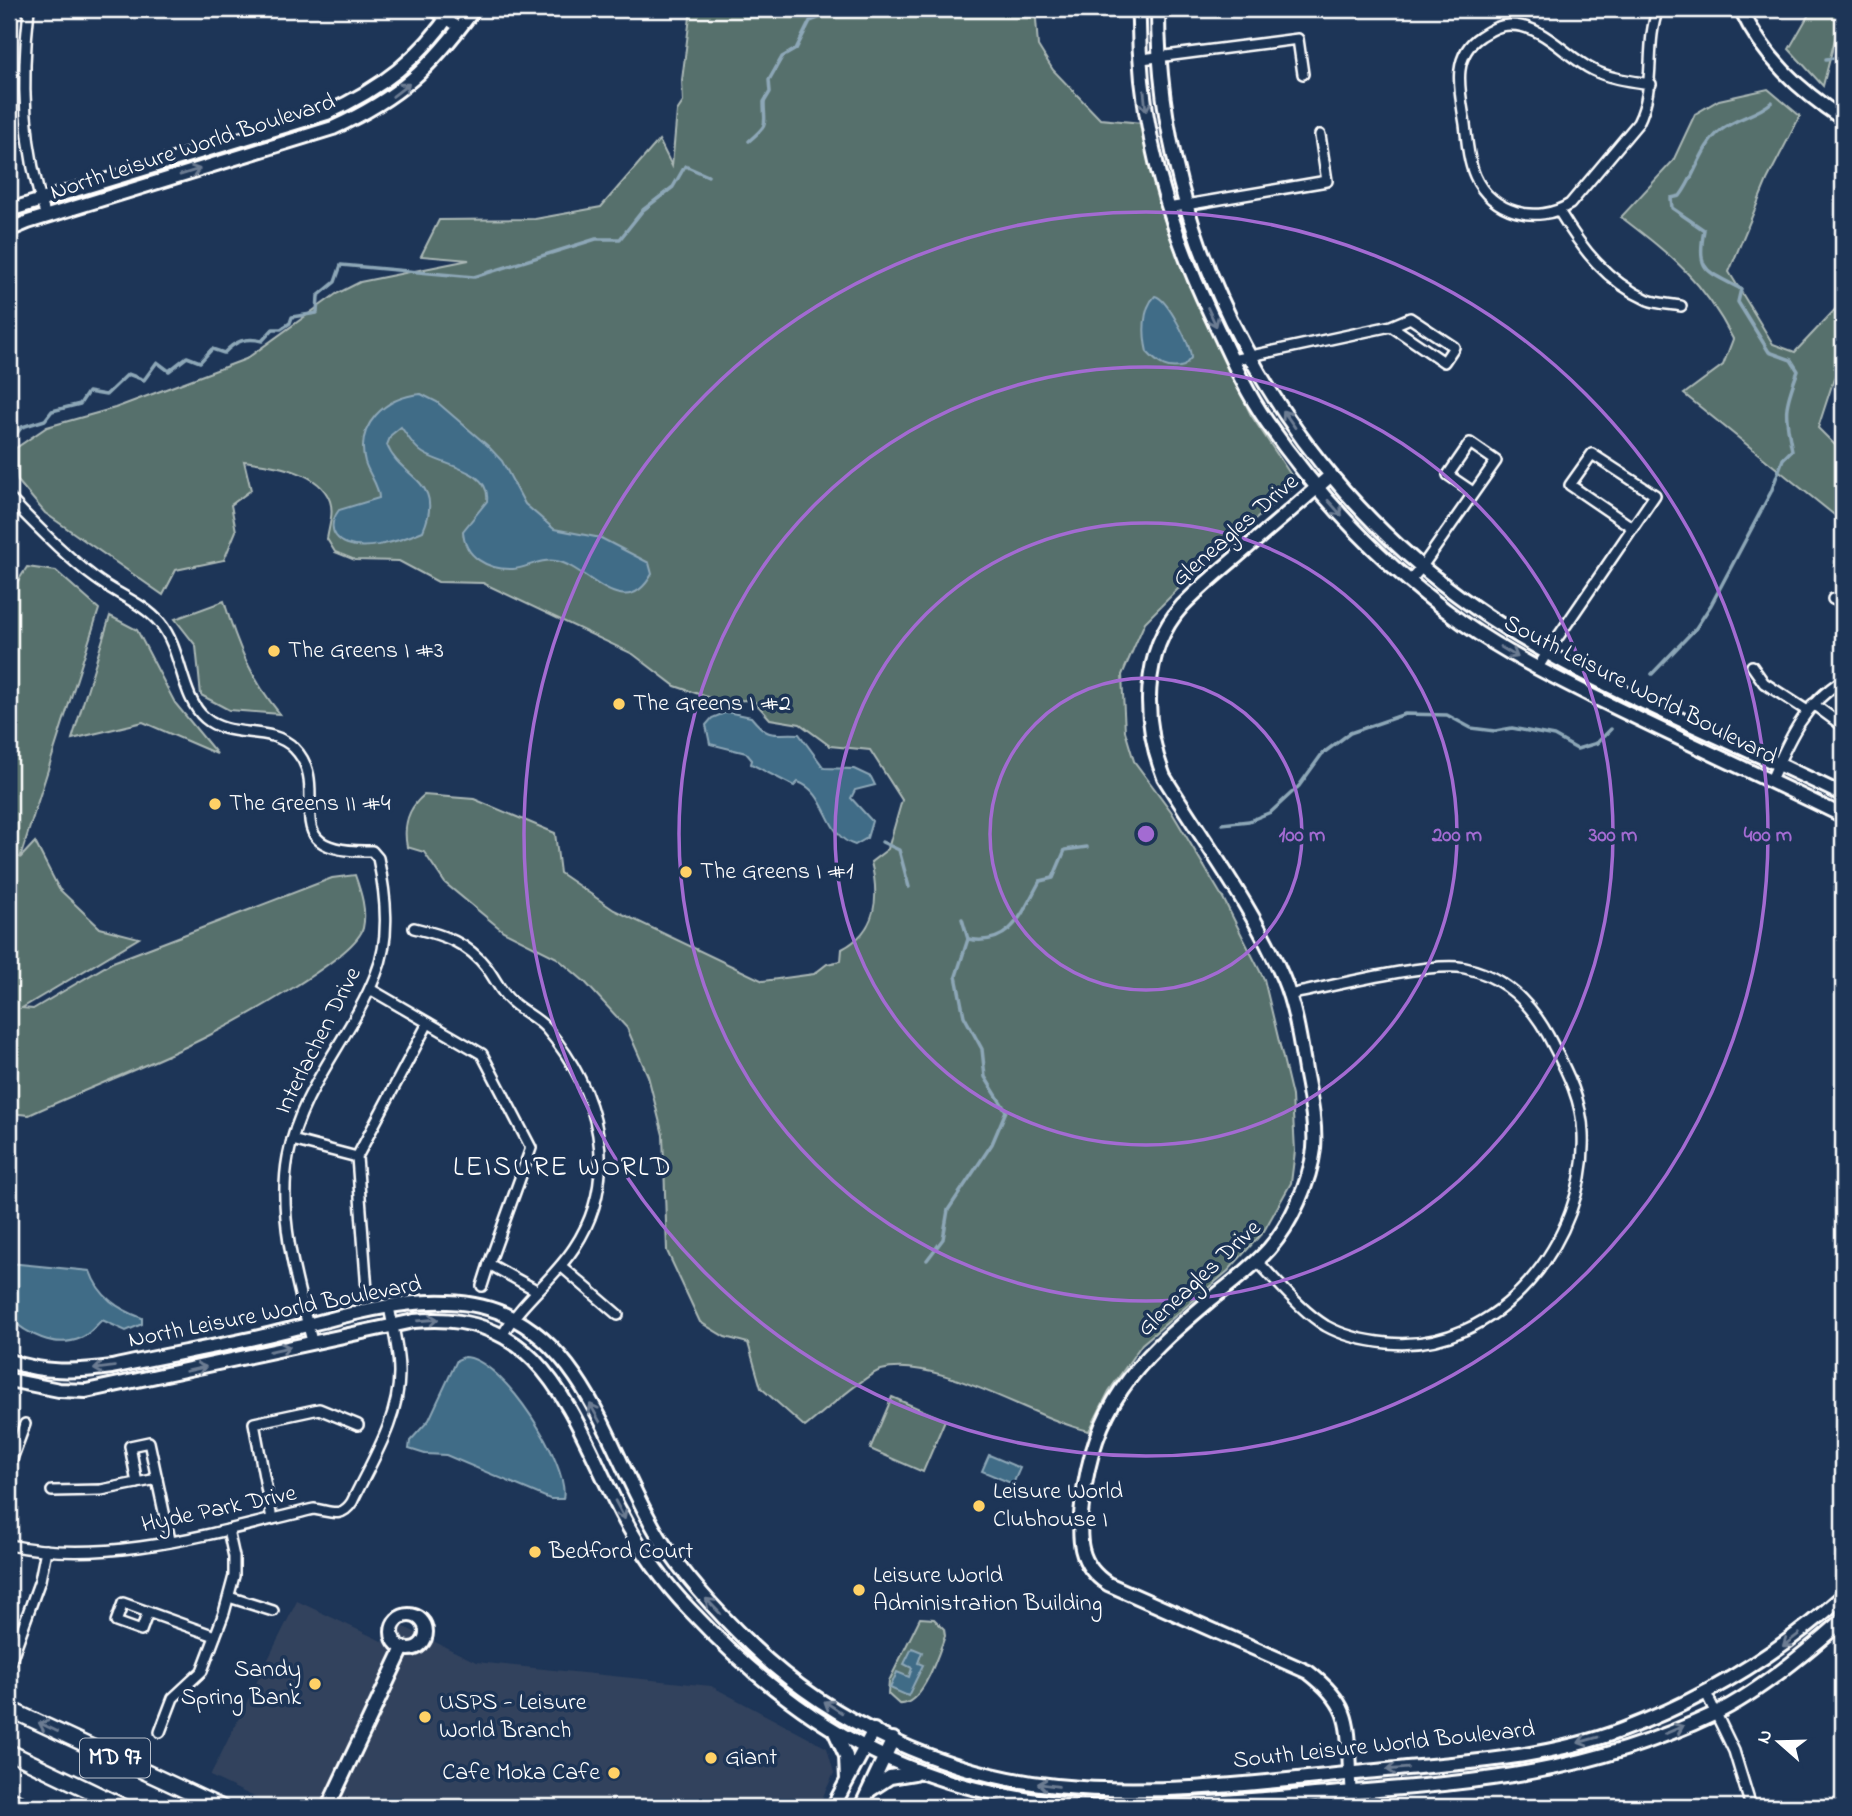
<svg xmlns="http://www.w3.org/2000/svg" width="1852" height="1816" font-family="'Indie Flower',sans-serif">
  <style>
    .built { fill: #32425d }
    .green { fill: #57706c; stroke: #abb8b6; stroke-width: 2 }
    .water { fill: #416c87; stroke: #8da7b7; stroke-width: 2 }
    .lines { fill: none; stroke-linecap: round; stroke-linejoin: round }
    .stream { stroke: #8da7b7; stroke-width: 3.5 }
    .street-casing { stroke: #fff; stroke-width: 14 }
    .secondary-casing { stroke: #fff; stroke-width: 18 }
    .primary-casing { stroke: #fff; stroke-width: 19 }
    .street { stroke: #1d3557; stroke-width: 9 }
    .secondary { stroke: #1d3557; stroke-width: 12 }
    .primary { stroke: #1d3557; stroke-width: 14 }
    .oneway { stroke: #6c7c92 }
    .ring { fill: none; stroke: #a36bd2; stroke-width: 3.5 }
    .poi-dot { fill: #ffd166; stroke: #1d3557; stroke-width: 2.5 }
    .labels { text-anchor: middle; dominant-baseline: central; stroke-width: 7; stroke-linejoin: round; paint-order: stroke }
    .shield { fill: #1d3557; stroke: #bbc2cd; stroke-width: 2 }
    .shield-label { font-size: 23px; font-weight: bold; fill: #fff }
    .street-label { font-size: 24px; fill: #fff; stroke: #1d3557 }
    .poi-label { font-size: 24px; fill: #fff; stroke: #1d3557; text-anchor: start }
    .quarter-label { font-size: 28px; letter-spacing: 2px; fill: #fff; stroke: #1d3557 }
    .centre { fill: #a36bd2; stroke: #1d3557; stroke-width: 3.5 }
    .ring-label { font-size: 21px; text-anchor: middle; font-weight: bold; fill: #a36bd2; stroke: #1d3557; stroke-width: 7; stroke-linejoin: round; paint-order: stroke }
  </style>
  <rect width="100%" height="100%" fill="#1d3557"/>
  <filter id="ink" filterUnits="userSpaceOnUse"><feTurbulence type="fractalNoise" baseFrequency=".0143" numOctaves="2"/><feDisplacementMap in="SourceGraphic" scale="14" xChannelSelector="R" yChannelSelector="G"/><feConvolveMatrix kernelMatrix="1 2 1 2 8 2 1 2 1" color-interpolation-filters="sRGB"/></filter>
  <g filter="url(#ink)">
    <!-- built -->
    <path class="built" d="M297,1601L388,1644L396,1623L476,1662L711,1686L827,1748L834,1773L818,1807H275L210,1776Z"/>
    <!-- green -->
    <g class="green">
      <path d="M691,9H1031L1036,19L1038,46L1053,70L1100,119L1142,123L1166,226L1214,338L1251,415L1297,484L1200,567L1145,622L1122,675L1125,731L1134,761L1171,811L1223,898L1264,979L1292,1096L1295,1151L1291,1183L1264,1231L1228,1271L1142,1344L1109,1391L1089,1431C1033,1419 938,1355 881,1370C867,1373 819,1416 805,1427L761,1388L748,1343L725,1337L700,1322L667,1251L663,1135L648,1076L627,1028L585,982L557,958L503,931L445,883L424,852L407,847C403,826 407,809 424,795L474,799L555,833L560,873L614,910L763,981L814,974L827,964L841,961L842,949C877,931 880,898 871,862L888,849L902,800L870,750L830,746L800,724L770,719L753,700L719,701L675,686L633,654L483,583L438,582L399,561L355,560L335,552L327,539C329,526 334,513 330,501C319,470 271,465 244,461L251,490L231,505L236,531L224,560L176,570L163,595L45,513L18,481L16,448L47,427L115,408L246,359L336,294L360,282L469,260L421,256L439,220L535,219L601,207L659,140L672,166L677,111L683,102L682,80Z"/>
      <path d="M1812,9H1843V34L1836,35L1823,86L1789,49Z"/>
      <path d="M1768,89L1800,116L1767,180L1729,272L1773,344L1795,352L1843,301V351L1818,428L1843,453V522L1684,394L1723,365L1733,339C1703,280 1672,256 1621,217L1673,161L1695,114L1719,100Z"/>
      <path d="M27,567L56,571L99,609L20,858L35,842L59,889L100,928L139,938L22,1008L33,1009L113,962L332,878L355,875C361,892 367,910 363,928C356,957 236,1022 206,1037C149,1066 87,1088 29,1115L9,1113V595Z"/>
      <path d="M224,601C237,644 251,679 280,714L229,710L201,695L196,646L175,619Z"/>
      <path d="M110,616L137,630L175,703L217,754L143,722L72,739Z"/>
      <path d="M892,1397L945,1420L923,1472L870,1449Z"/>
      <path d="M920,1618L934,1619L944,1629L945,1636C938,1655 922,1707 899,1704L888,1694L889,1681Z"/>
    </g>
    <!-- water -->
    <g class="water">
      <path d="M1155,296C1167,298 1191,345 1191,358L1184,366C1168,371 1158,364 1147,352C1143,335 1142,309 1155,296Z"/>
      <path d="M421,394L437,402L488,446L502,461L525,504L554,529L601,538L649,563L652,574C624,625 587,566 556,561C541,558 527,568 513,569C488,570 464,557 463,531L487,501C491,469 442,466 423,453C414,448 407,435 401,427L391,435L387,445C400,479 446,479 423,531C402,540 353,558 336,536C330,528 333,518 339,510L379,498C379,485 369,475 365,462C355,425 385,397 421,394Z"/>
      <path d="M727,712L751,717C771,741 772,732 799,734L824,768L854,769L871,777L875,785L855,790L851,798L872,821L867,838L855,845C824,836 829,793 798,782L794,786L751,764L752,760L746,753L710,744L706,725L712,718Z"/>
      <path d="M9,1263L90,1271C99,1297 118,1309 142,1318V1324L126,1331L102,1320C95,1326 90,1334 81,1338C55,1349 26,1334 9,1317Z"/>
      <path d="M464,1357C502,1357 571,1466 563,1499H550L446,1455L425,1454L409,1449L410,1441L429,1420L457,1360Z"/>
      <path d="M989,1455L1020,1468L1013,1484L982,1471Z"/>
      <path d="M912,1648L922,1652L918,1663L923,1665L908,1696L890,1688L897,1672L909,1677L912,1668L904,1664Z"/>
    </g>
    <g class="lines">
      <!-- stream -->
      <g class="stream">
        <path d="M1826,59L1843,57"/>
        <path d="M749,141C770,123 764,126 764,102L770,92L769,80L782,57L796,49L810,21L818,18L824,9"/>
        <path d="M12,439L22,427L45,420L52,411L80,404L88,392L106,395L128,374L144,380L157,362L169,371L187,357L200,362L212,349L224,353C235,341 246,337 262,341L273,329H281L290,323L292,317L317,313L318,296L335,282L341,265L474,277L596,239H620L643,210L673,187L685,166L708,176"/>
        <path d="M1652,674L1696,628L1711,605L1771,492L1783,459L1792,450C1784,412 1784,407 1798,371L1791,360L1769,352L1738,302L1741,289C1706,270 1696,272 1704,230L1672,208L1671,198L1680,196C1695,177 1701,146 1720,131C1737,117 1756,116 1772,102"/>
        <path d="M1222,824L1249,821L1271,812L1299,786L1322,754L1350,733L1405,714L1447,715L1471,728L1495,731L1512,728L1554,736L1577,749L1597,743L1611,729"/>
        <path d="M882,842L899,850L909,887"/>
        <path d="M962,919L968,939"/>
        <path d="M927,1260L943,1239L948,1210L992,1144L1006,1111L985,1077L982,1049L964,1016L956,976L968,939C1011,947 1022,913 1040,881L1053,878L1065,850L1087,847"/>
      </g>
      <!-- street casing -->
      <g class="street-casing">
        <g id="street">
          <path d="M29,9C21,81 23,148 46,217"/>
          <path d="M431,9L460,28"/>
          <path d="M1142,59L1298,39L1303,74"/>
          <path d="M1651,84C1631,81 1611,79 1593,70C1565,56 1544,25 1510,25C1498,25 1491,30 1481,36C1450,56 1460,92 1465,124C1467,141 1468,160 1475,176C1491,213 1537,225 1570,204L1638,123C1657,86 1644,46 1658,9"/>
          <path d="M1168,208L1327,181L1320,135"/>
          <path d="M1559,211C1582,249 1606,281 1648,300C1658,304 1671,304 1681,306"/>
          <path d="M1232,360L1391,326L1444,362L1454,347L1410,318L1391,326"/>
          <path d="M9,498C37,526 64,555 95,578C116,594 143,603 160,623C182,649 181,698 205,718C230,740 270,724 294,748C337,791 267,854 372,851L378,858C386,895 391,938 376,974C351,1038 301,1087 288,1157C277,1216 297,1284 312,1341"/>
          <path d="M1409,582L1421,568L1496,461L1470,443L1448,475L1473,492"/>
          <path d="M1833,599L1843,603"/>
          <path d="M1752,666L1764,683L1806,710"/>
          <path d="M1537,669L1547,653L1655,495L1592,454L1570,485L1633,528"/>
          <path d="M1813,704L1843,726"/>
          <path d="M1771,780C1789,739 1804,704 1843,680"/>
          <path d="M414,928C444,935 468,943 487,968C496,980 501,993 512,1002C523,1012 536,1017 546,1028C599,1090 622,1176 574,1248C553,1280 522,1301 503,1334"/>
          <path d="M370,989L482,1054L531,1148L489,1264L536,1290"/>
          <path d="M292,1140L357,1157"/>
          <path d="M1257,1261C1278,1282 1301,1311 1326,1326C1344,1336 1367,1341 1387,1343C1498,1354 1588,1240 1583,1134C1582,1102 1568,1073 1553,1045C1535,1008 1507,977 1465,968C1429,961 1329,987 1288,995"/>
          <path d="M561,1266L618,1315"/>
          <path d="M482,1286L489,1264"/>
          <path d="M367,1291L357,1157L428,1023"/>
          <path d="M9,1467L25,1424"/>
          <path d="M137,1483L130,1446L149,1442L170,1540"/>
          <path d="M52,1491L101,1490L157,1479"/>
          <path d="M272,1519L254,1423L319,1409L358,1425"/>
          <path d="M9,1545C109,1566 216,1532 314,1509C330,1511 341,1519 352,1502C371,1462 400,1418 399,1371C399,1350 393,1328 389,1307"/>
          <path d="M229,1597L273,1611"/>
          <path d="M148,1612L141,1631L116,1622L123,1603L215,1636"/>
          <path d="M10,1663L40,1580L46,1550"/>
          <path d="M1706,1693L1734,1751L1751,1807"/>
          <path d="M160,1732L173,1698L202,1671L224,1613L234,1576V1557L228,1530"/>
          <path d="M1350,1773L1352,1807"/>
          <path d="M9,1796L33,1807"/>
        </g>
      </g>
      <!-- secondary casing -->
      <g class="secondary-casing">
        <g id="secondary">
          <path d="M1139,9C1137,115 1165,219 1211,315C1228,351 1244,389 1267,422C1321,500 1386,568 1463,623C1507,654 1556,678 1604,702C1683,741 1764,777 1843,816"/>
          <path d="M1158,9C1157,243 1283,474 1474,607C1584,684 1722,735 1843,795"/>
          <path d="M1741,9C1763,57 1799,90 1843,119"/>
          <path d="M9,210L327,113C380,89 421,58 453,9"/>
          <path d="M9,230L28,222L333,128C401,97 430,68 474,9"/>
          <path d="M1330,476C1301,502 1271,527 1241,553C1221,570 1200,587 1182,606C1140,653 1143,723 1164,777C1204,842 1253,907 1283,978C1295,1006 1300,1040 1305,1070C1310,1097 1316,1122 1314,1149C1310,1182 1291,1224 1269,1249C1251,1269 1229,1285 1209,1301C1134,1364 1094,1405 1082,1505C1078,1538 1078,1565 1108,1584L1308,1672C1351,1705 1348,1723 1350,1773"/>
          <path d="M9,1361C44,1373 75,1372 112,1367C161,1356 210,1348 259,1337C333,1321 431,1282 504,1314C592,1353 613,1465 661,1540C686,1579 719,1614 752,1646C832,1723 946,1775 1056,1786C1155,1796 1258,1783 1356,1773C1446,1763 1537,1762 1622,1730C1705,1699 1777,1655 1843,1596"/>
          <path d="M9,1380L59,1390L86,1391L414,1321C544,1308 571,1416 620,1511C638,1546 662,1581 690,1610C807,1735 929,1799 1102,1807"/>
          <circle cx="409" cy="1632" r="17"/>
          <path d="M835,1732L846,1756L847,1780"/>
          <path d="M870,1790L890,1777L914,1773"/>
          <path d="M328,1807L403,1648"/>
          <path d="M833,1807L874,1730"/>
          <path d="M861,1807L893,1739"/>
          <path d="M1141,1807C1208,1804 1275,1798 1342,1793C1479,1782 1587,1774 1714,1714C1756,1694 1808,1651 1843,1620"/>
        </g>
      </g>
      <!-- primary casing -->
      <g class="primary-casing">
        <g id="primary">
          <path d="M9,1709L221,1807"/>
          <path d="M9,1752L124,1807"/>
        </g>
      </g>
      <!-- street -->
      <use href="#street" class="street"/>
      <!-- secondary -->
      <use href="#secondary" class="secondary"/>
      <!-- primary -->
      <use href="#primary" class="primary"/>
    </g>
    <!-- one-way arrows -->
    <defs><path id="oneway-shaft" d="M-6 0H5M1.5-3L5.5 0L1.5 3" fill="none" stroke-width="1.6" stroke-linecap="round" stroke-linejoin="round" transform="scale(1.75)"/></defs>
    <g class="oneway">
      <use href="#oneway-shaft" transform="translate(401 90) rotate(-38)"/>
      <use href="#oneway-shaft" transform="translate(1145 101) rotate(84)"/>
      <use href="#oneway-shaft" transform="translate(190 172) rotate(-17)"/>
      <use href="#oneway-shaft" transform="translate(1212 317) rotate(65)"/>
      <use href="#oneway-shaft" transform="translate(1289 419) rotate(-125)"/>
      <use href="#oneway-shaft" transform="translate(1335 508) rotate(48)"/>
      <use href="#oneway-shaft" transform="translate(1509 652) rotate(31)"/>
      <use href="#oneway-shaft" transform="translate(428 1320) rotate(-5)"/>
      <use href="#oneway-shaft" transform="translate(280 1349) rotate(-13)"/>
      <use href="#oneway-shaft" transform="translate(104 1368) rotate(172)"/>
      <use href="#oneway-shaft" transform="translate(196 1369) rotate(-13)"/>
      <use href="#oneway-shaft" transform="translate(595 1413) rotate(-119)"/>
      <use href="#oneway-shaft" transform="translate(620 1510) rotate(62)"/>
      <use href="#oneway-shaft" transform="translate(713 1606) rotate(-134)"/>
      <use href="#oneway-shaft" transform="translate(1791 1640) rotate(143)"/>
      <use href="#oneway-shaft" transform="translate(833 1707) rotate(-147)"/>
      <use href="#oneway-shaft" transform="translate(48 1727) rotate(-155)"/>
      <use href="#oneway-shaft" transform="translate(1674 1730) rotate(-23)"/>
      <use href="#oneway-shaft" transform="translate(1588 1740) rotate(164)"/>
      <use href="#oneway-shaft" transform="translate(1397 1769) rotate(175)"/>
      <use href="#oneway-shaft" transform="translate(1048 1785) rotate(-172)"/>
    </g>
  </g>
  <!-- distance rings -->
  <g class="ring">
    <circle cx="1146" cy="834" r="156"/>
    <circle cx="1146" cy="834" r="311"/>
    <circle cx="1146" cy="834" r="467"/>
    <circle cx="1146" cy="834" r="622"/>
  </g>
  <!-- markers -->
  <g class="poi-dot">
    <circle cx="274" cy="651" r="7"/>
    <circle cx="619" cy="704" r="7"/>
    <circle cx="215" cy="804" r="7"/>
    <circle cx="686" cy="872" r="7"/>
    <circle cx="979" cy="1506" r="7"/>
    <circle cx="535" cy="1552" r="7"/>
    <circle cx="859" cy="1590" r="7"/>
    <circle cx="315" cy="1684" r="7"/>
    <circle cx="425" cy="1717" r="7"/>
    <circle cx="711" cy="1758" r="7"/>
    <circle cx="614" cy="1773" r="7"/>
  </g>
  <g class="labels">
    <!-- shield labels -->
    <rect class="shield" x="80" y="1738.5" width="70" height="39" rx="5"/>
    <g class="shield-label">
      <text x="115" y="1758">MD 97</text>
    </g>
    <!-- street labels -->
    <g class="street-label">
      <text transform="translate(193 148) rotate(-18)">North Leisure World Boulevard</text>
      <text transform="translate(1236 531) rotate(-41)">Gleneagles Drive</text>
      <text transform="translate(1640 691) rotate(27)">South Leisure World Boulevard</text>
      <text transform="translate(319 1041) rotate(-63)">Interlachen Drive</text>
      <text transform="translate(1200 1279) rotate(-43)">Gleneagles Drive</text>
      <text transform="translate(275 1313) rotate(-11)">North Leisure World Boulevard</text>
      <text transform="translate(219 1510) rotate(-12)">Hyde Park Drive</text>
      <text transform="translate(1384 1746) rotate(-6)">South Leisure World Boulevard</text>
    </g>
    <!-- poi labels -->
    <g class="poi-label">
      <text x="288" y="651">The Greens I #3</text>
      <text x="633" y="704">The Greens I #2</text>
      <text x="229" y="804">The Greens II #4</text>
      <text x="700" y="872">The Greens I #1</text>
      <text x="993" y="1492">Leisure World<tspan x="993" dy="28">Clubhouse I</tspan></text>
      <text x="549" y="1552">Bedford Court</text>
      <text x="873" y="1576">Leisure World<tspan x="873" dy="28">Administration Building</tspan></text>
      <text x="301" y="1670" text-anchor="end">Sandy<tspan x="301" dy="28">Spring Bank</tspan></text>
      <text x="439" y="1703">USPS - Leisure<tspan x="439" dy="28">World Branch</tspan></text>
      <text x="725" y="1758">Giant</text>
      <text x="600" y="1773" text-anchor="end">Cafe Moka Cafe</text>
    </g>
    <!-- quarter labels -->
    <g class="quarter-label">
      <text x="563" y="1168">LEISURE WORLD</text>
    </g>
  </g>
  <circle cx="1146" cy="834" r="10" class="centre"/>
  <g class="ring-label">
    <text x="1302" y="841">100 m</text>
    <text x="1457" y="841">200 m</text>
    <text x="1613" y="841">300 m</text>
    <text x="1768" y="841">400 m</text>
  </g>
  <!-- margin -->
  <rect width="1852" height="1816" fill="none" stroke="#1d3557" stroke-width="35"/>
  <rect x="18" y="18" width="1817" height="1781" fill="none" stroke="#fff" stroke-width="2.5" filter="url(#ink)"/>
  <!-- north arrow -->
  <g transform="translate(1779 1742) rotate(290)" stroke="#1d3557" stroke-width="5" paint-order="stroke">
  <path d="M0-5L12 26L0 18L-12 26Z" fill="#ffffff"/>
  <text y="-10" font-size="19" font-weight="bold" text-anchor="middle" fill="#ffffff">N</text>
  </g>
</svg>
